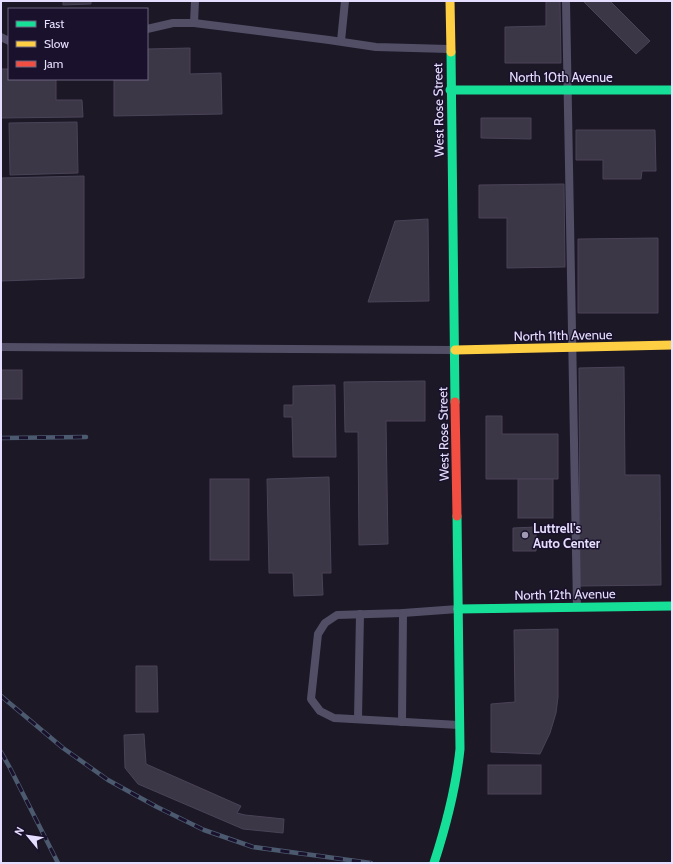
<svg xmlns="http://www.w3.org/2000/svg" width="673" height="864" font-family="Cabin,sans-serif">
  <style>
    .building { fill: #3c3747; stroke: #4a4358 }
    .lines { fill: none; stroke-linecap: round; stroke-linejoin: round }
    .lane { stroke: #524e66; stroke-width: 8 }
    .fast { stroke: #16e098; stroke-width: 9 }
    .slow { stroke: #ffcf43; stroke-width: 9 }
    .jam { stroke: #f24e42; stroke-width: 9 }
    .rail-casing { stroke: #4c5a70; stroke-width: 4.5 }
    .rail { stroke: #1a122c; stroke-width: 3; stroke-dasharray: 9; stroke-linecap: butt }
    .poi-dot { fill: #9f99b2; stroke: #1a122c; stroke-width: 1.5 }
    .labels { text-anchor: middle; dominant-baseline: central; stroke-width: 3; stroke-linejoin: round; paint-order: stroke }
    .street-label { font-size: 13px; fill: #e6defe; stroke: #1a122c }
    .poi-label { font-size: 13px; font-weight: bold; fill: #e6defe; stroke: #1a122c; text-anchor: start }
  </style>
  <rect width="100%" height="100%" fill="#1c1826"/>
  <!-- building -->
  <g class="building">
    <path d="M63,1H91V4L63,5Z"/>
    <path d="M546,1H560L561,63H505V27L546,26Z"/>
    <path d="M583,1H610L650,41L636,54Z"/>
    <path d="M190,48V74L221,73L222,114L114,116V79H147V49Z"/>
    <path d="M1,69H9V79H56V100H82L83,117L1,118Z"/>
    <path d="M481,118H531V139L481,138Z"/>
    <path d="M77,122L78,173L10,175L9,123Z"/>
    <path d="M576,130H655L656,171H642L641,179H603V160H576Z"/>
    <path d="M84,176V278L1,281V178Z"/>
    <path d="M564,184L565,267L507,268V218H479V185Z"/>
    <path d="M428,219L429,301L368,302L395,221Z"/>
    <path d="M658,238V313H578V239Z"/>
    <path d="M624,367L625,475H660L661,585L580,586L579,368Z"/>
    <rect x="1" y="370" width="21" height="29"/>
    <path d="M425,381V421H386L388,544L359,545L358,432H345L344,382Z"/>
    <path d="M335,385L336,457H293L292,417H284V405H293V386Z"/>
    <path d="M486,416H502V434H558V479H486Z"/>
    <path d="M329,477L331,573H322L323,595L294,596L293,573H269L267,479Z"/>
    <rect x="210" y="479" width="39" height="81"/>
    <rect x="518" y="479" width="35" height="39"/>
    <path d="M536,527V551H513V528Z"/>
    <path d="M558,629V697L556,713L550,733L540,754L491,752V704L515,702L514,630Z"/>
    <path d="M136,666H157L158,712H136Z"/>
    <path d="M144,734L146,764L241,806L237,813L245,815L284,819L283,833L243,829L138,784L125,768L124,735Z"/>
    <rect x="488" y="765" width="53" height="29"/>
  </g>
  <g class="lines">
    <!-- lane -->
    <g class="lane">
      <path d="M566,1L577,607"/>
      <path d="M194,23L329,40L376,47L449,49"/>
      <path d="M147,29L173,23H194L195,1"/>
      <path d="M1,37L9,41"/>
      <path d="M341,41L345,1"/>
      <path d="M1,347L454,350"/>
      <path d="M458,609L403,613L337,615L325,623L318,634L311,699L320,711L334,718L459,725"/>
      <path d="M358,719L360,614"/>
      <path d="M402,722L403,613"/>
    </g>
    <!-- fast -->
    <g class="fast">
      <path d="M451,52L455,402"/>
      <path d="M450,90H672"/>
      <path d="M458,609L672,606"/>
      <path d="M434,863C446,826 456,788 460,749L457,516"/>
    </g>
    <!-- slow -->
    <g class="slow">
      <path d="M450,1L451,52"/>
      <path d="M455,350L672,345"/>
    </g>
    <!-- jam -->
    <path class="jam" d="M455,402L457,516"/>
    <!-- rail casing -->
    <g class="rail-casing">
      <g id="rail">
        <path d="M1,438L86,437"/>
        <path d="M1,696L63,748L108,780L157,807L204,830L253,847L371,863"/>
        <path d="M1,752L10,768L58,863"/>
      </g>
    </g>
    <!-- rail -->
    <use href="#rail" class="rail"/>
  </g>
  <!-- markers -->
  <circle class="poi-dot" cx="525" cy="535" r="4"/>
  <g class="labels">
    <!-- street labels -->
    <g class="street-label">
      <text x="561" y="77">North 10th Avenue</text>
      <text transform="translate(438 110) rotate(-91)">West Rose Street</text>
      <text transform="translate(563 335) rotate(-1)">North 11th Avenue</text>
      <text transform="translate(443 434) rotate(-91)">West Rose Street</text>
      <text transform="translate(565 594) rotate(-1)">North 12th Avenue</text>
    </g>
    <!-- poi labels -->
    <g class="poi-label">
      <text x="533" y="528">Luttrell's<tspan x="533" dy="15">Auto Center</tspan></text>
    </g>
  </g>
  <!-- border -->
  <rect width="673" height="864" fill="none" stroke="#e6defe" stroke-width="4"/>
  <!-- legend -->
  <rect x="8" y="8" width="140" height="72" fill="#1a122c" stroke="#6c6480"/>
  <rect x="16" y="21" width="20" height="6" fill="#16e098" stroke="#6c6480"/>
  <text x="44" y="28" font-size="12" fill="#e6defe">Fast</text>
  <rect x="16" y="41" width="20" height="6" fill="#ffcf43" stroke="#6c6480"/>
  <text x="44" y="48" font-size="12" fill="#e6defe">Slow</text>
  <rect x="16" y="61" width="20" height="6" fill="#f24e42" stroke="#6c6480"/>
  <text x="44" y="68" font-size="12" fill="#e6defe">Jam</text>
  <!-- north arrow -->
  <g transform="translate(28 836) rotate(299)" stroke="#1a122c" stroke-width="3" paint-order="stroke">
  <path d="M0-3L7 15L0 10L-7 15Z" fill="#e6defe"/>
  <text y="-6" font-size="11" font-weight="bold" text-anchor="middle" fill="#e6defe">N</text>
  </g>
</svg>
